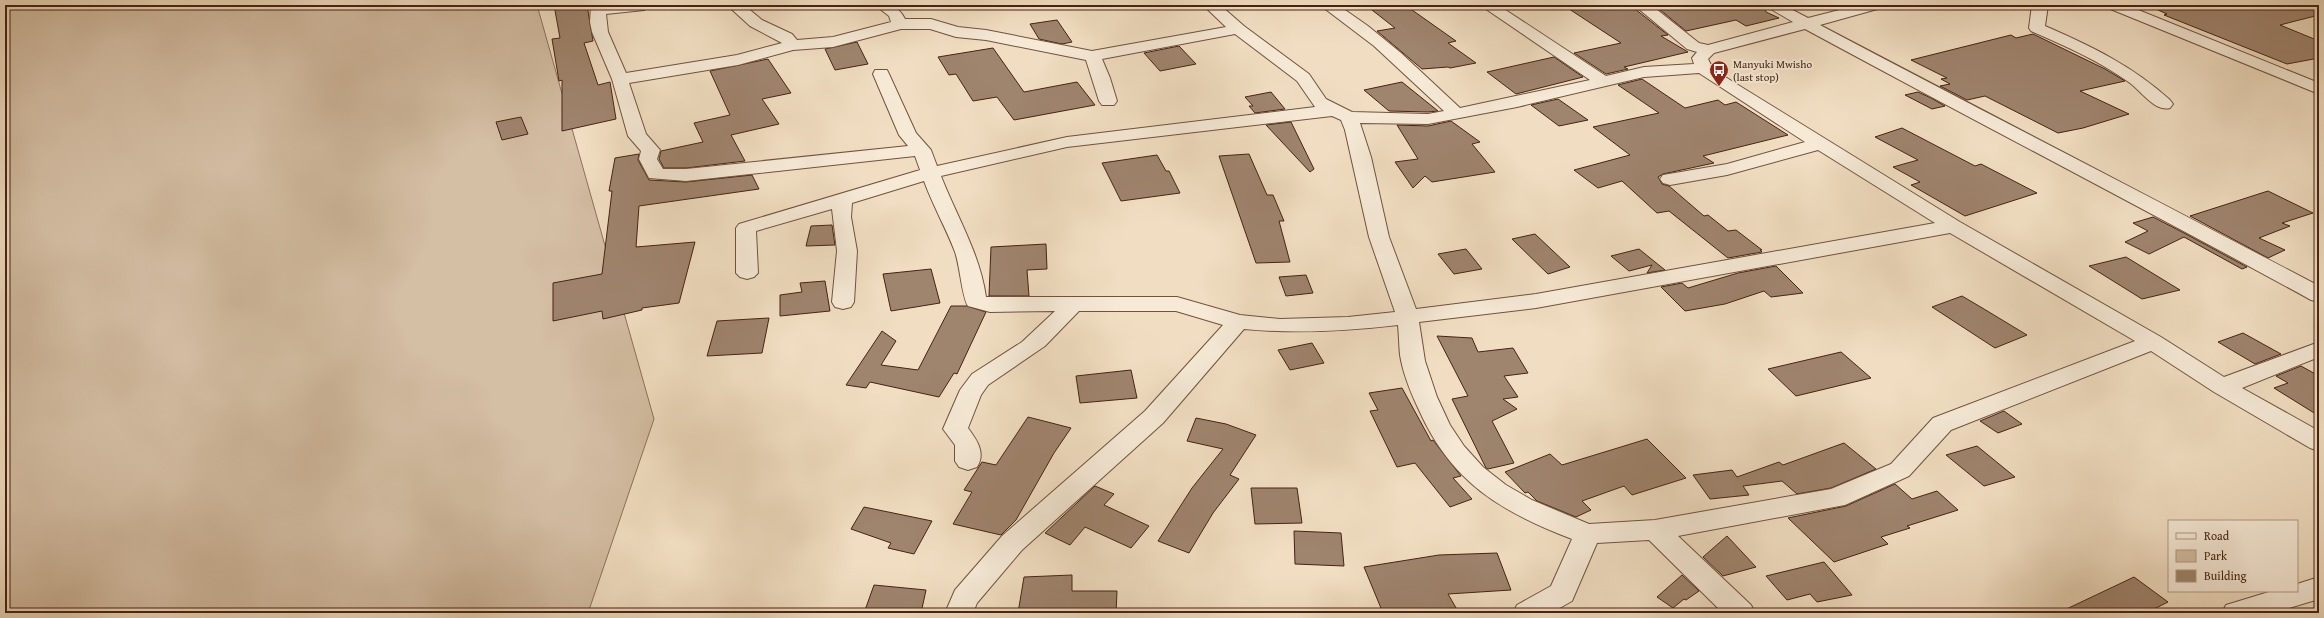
<svg xmlns="http://www.w3.org/2000/svg" width="2324" height="618" font-family="'Gentium Book Plus',serif">
  <style>
    .green { fill: #d4bea4; stroke: #8d705b }
    .building { fill: #9f846e; stroke: #462312 }
    .lines { fill: none; stroke-linecap: round; stroke-linejoin: round }
    .minor-casing { stroke: #71523e; stroke-width: 2 }
    .minor { fill: #f6ead7; fill-rule: evenodd }
    .labels { text-anchor: middle; dominant-baseline: central; stroke-width: 4; stroke-linejoin: round; paint-order: stroke }
    .far-poi-label { font-size: 11px; fill: #462312; stroke: #f6ead7; text-anchor: start }
  </style>
  <rect width="100%" height="100%" fill="#f1dec2"/>
  <filter id="stains"><feTurbulence type="fractalNoise" baseFrequency=".005" numOctaves="4"/><feColorMatrix values="0 0 0 0 .2 0 0 0 0 .09 0 0 0 0 .02 0 0 0 .5 -.17"/></filter>
  <radialGradient id="worn" r=".72"><stop offset=".6" stop-color="#630" stop-opacity="0"/><stop offset="1" stop-color="#630" stop-opacity=".3"/></radialGradient>
  <!-- green -->
  <path class="green" d="M5,5H537L654,419L588,613H5Z"/>
  <!-- building -->
  <g class="building">
    <path d="M554,5H587L593,41L584,43L598,85L610,82L616,119L562,131V80L559,81L552,39L560,38Z"/>
    <path d="M1398,5H1405L1456,41L1448,43L1476,63L1450,68L1448,67L1422,69L1377,31L1395,28L1372,10Z"/>
    <path d="M1563,5H1630L1668,35L1661,36L1688,52L1624,67L1628,69L1606,74L1574,53L1621,43Z"/>
    <path d="M1679,5H1763L1766,12L1779,18L1746,26L1736,20L1686,31L1659,9Z"/>
    <path d="M2147,5H2319V15L2280,25L2319,41V58L2287,64L2164,15L2167,14Z"/>
    <path d="M1057,20L1072,42L1062,44L1039,39L1030,24Z"/>
    <path d="M2033,34L2105,69L2125,81L2080,91L2129,114L2083,128L2058,133L1985,96L1967,100L1940,86L1950,84L1941,79L1947,78L1911,60L2011,35L2016,38Z"/>
    <path d="M857,42L868,64L835,70L825,49Z"/>
    <path d="M1179,46L1196,64L1160,71L1144,53Z"/>
    <path d="M993,48L1024,92L1077,82L1095,105L1014,120L997,97L973,101L956,74L949,75L938,57Z"/>
    <path d="M1554,57L1583,77L1516,94L1487,72Z"/>
    <path d="M768,59L791,93L762,99L779,124L731,135L745,161L686,168H664L659,159L661,151L703,142L694,123L730,115L710,71Z"/>
    <path d="M1642,79L1685,108L1718,100L1725,105L1736,102L1788,135L1703,156L1714,163L1663,174L1658,177L1662,184L1669,186L1704,216L1708,215L1728,231L1736,230L1762,250H1760L1762,252L1728,258L1669,211L1657,213L1622,181L1598,188L1574,170L1630,155L1593,127L1659,113L1618,85Z"/>
    <path d="M1402,82L1438,111L1428,112L1389,111L1364,90Z"/>
    <path d="M1271,92L1285,109L1255,113L1249,106H1253L1245,97Z"/>
    <path d="M1918,92L1931,98L1945,106L1932,109L1905,95Z"/>
    <path d="M1558,99L1588,120L1559,126L1531,105Z"/>
    <path d="M521,117L528,134L502,140L496,122Z"/>
    <path d="M1451,121L1480,142L1472,144L1495,172L1432,182L1425,176L1413,188L1395,162L1418,159L1397,125L1428,126Z"/>
    <path d="M1291,122L1314,169L1310,172L1266,125Z"/>
    <path d="M1902,128L1975,166L1981,164L2037,193L1965,216L1911,185L1920,182L1893,167L1918,160L1875,137Z"/>
    <path d="M639,154L638,160L649,180L686,182L752,175L759,189L639,206L636,247L695,242L679,303L642,308V310L603,319L602,311L553,321V283L602,274L612,191H609L615,158Z"/>
    <path d="M1249,154L1267,195H1273L1284,221H1279L1290,262L1256,263L1219,156Z"/>
    <path d="M1157,155L1166,171H1169L1180,193L1121,201L1102,163Z"/>
    <path d="M2268,191L2313,213L2282,223L2290,226L2259,238L2285,250L2268,258L2190,216Z"/>
    <path d="M2153,217L2184,233L2247,267L2242,269L2184,237L2149,254L2125,242L2148,231L2133,223Z"/>
    <path d="M832,225L835,245L806,246L811,226Z"/>
    <path d="M1535,234L1570,267L1548,274L1512,239Z"/>
    <path d="M1046,244L1047,269L1027,270L1029,296H989L991,247Z"/>
    <path d="M1466,249L1482,269L1454,274L1438,254Z"/>
    <path d="M1639,249L1655,262L1665,270L1647,273L1652,265L1629,271L1611,256Z"/>
    <path d="M2126,257L2180,290L2142,299L2089,266Z"/>
    <path d="M1776,266L1803,293L1771,297L1764,291L1725,304L1685,311L1661,287L1682,283L1688,288L1738,273Z"/>
    <path d="M931,269L940,303L891,311L883,274Z"/>
    <path d="M1306,275L1313,293L1286,296L1279,277Z"/>
    <path d="M825,281L830,311L780,316V295L802,292L800,283Z"/>
    <path d="M1962,296L1984,309L2027,335L1995,348L1932,307Z"/>
    <path d="M951,306H967L986,312L957,374L954,373L939,397L870,382L866,388L846,385L882,331L896,341L881,365L918,370Z"/>
    <path d="M769,318L762,353L707,356L717,321Z"/>
    <path d="M2243,333L2281,354L2255,364L2218,342Z"/>
    <path d="M1437,336L1472,338L1478,352L1513,348L1528,373L1504,376L1518,397L1503,399L1517,409L1492,421L1514,463L1488,469L1486,468L1452,399L1468,396Z"/>
    <path d="M1312,343L1324,363L1290,370L1278,350Z"/>
    <path d="M1841,352L1871,378L1796,396L1768,369Z"/>
    <path d="M2301,366L2319,376V416L2274,388L2288,383L2276,376Z"/>
    <path d="M1131,370L1137,398L1080,403L1076,376Z"/>
    <path d="M1402,388L1431,441L1433,440L1461,476L1453,478L1472,499L1450,507L1415,463L1397,467L1370,411L1378,410L1369,393Z"/>
    <path d="M2004,411L2022,424L1998,433L1980,421Z"/>
    <path d="M1028,417L1071,428L1054,453L1016,520L1001,535L953,524L972,492L964,490L982,462L996,465Z"/>
    <path d="M1196,418L1226,424L1256,435L1230,475L1239,479L1213,513L1189,553L1158,541L1192,488L1223,449L1187,441Z"/>
    <path d="M1647,439L1686,478L1632,495L1624,486L1582,501L1591,510L1576,517L1537,501L1528,492L1525,493L1505,472L1550,454L1562,465Z"/>
    <path d="M1844,443L1876,469L1831,488L1797,494L1782,481L1743,486L1749,495L1710,499L1693,475L1732,470L1737,477L1779,462L1783,465Z"/>
    <path d="M1977,446L2015,477L1984,486L1946,455Z"/>
    <path d="M1895,484L1912,499L1937,491L1958,510L1907,526L1910,528L1881,537L1888,544L1834,562L1788,518L1846,506Z"/>
    <path d="M1095,486L1114,494L1104,505L1149,526L1131,548L1085,527L1070,545L1045,533Z"/>
    <path d="M1251,488H1297L1302,523L1255,524Z"/>
    <path d="M864,507L932,521L914,554L888,548L891,543L851,529Z"/>
    <path d="M1294,531L1341,533L1344,566L1295,564Z"/>
    <path d="M1727,536L1756,567L1723,576L1703,557Z"/>
    <path d="M1497,553L1511,590L1448,594L1459,613H1383L1364,567L1439,555Z"/>
    <path d="M1824,562L1852,595L1817,602L1810,594L1787,600L1766,576Z"/>
    <path d="M1072,575V591H1117L1116,613H1018L1024,577Z"/>
    <path d="M1682,575L1699,591L1686,600L1684,599L1673,608L1657,597Z"/>
    <path d="M2134,577L2168,602L2146,613H2058Z"/>
    <path d="M874,585L926,590L921,613H864Z"/>
  </g>
  <g class="lines">
    <!-- minor casing -->
    <g class="minor-casing">
      <g id="minor">
        <path d="M591,5H652L644,10L606,14L608,32L626,73L737,55L782,43L750,26L727,5H744L762,20L792,34L797,40L833,37L891,22L889,16L875,5C890,5 898,5 905,19H931L958,27L986,30L1092,51L1226,27L1203,5H1220L1244,26L1309,74L1326,99L1352,112L1428,114L1444,111L1374,46L1320,5H1338L1368,26L1401,53L1460,108L1590,80L1480,5H1498L1606,76L1644,67L1694,64L1692,58L1697,52L1687,49L1634,5H1651L1699,43L1708,45L1793,22L1764,5H1783L1808,18L1859,5H1884L1881,8L1820,25C1986,113 2153,198 2319,286V302L2311,300C2143,208 1973,120 1805,29L1714,53L1708,59L1713,69L1722,75L1960,222L2161,337L2224,377L2319,342V357L2242,388L2319,431V451L2310,448L2214,392L2151,351L1951,430L1909,476L1845,505L1678,536L1751,605L1755,613H1723L1649,540L1597,543L1572,601L1551,613H1513L1517,605L1551,586L1572,539C1501,512 1451,482 1419,410C1411,393 1403,374 1400,355C1399,345 1399,335 1398,325C1346,331 1296,334 1244,329L1163,423L1022,550L977,603L973,613H945L955,590L1002,536L1145,411L1223,325L1176,311H1079L1045,346L988,385L981,395L968,428C977,440 986,453 977,467L968,470L959,467L955,461V445L943,429L960,390L972,374L1022,342L1055,311L990,312L968,306C962,297 960,266 955,252C946,228 933,206 924,181L852,203L851,217L857,251L854,302L851,307L843,309L835,307L832,302L837,251L832,209L756,231L758,273L754,277L747,279L740,277L736,273V228L739,224L920,170L915,156L686,181L649,178L639,159L641,151L628,136L612,79L592,32L590,22ZM901,29H930L956,37L986,40L1086,60L1099,101L1102,105H1114L1117,101L1110,78L1102,59L1235,34L1297,81L1315,107L1067,137L937,166L931,150L916,133L889,74L887,70H875L873,74L899,135L908,146L686,169H663L657,159L660,150L646,134L629,83L738,65L793,50L833,47ZM1699,73L1805,142L1727,164L1663,175L1660,179L1663,183L1670,185L1727,175L1818,150L1935,223L1536,294L1416,309L1389,237L1371,157L1360,123L1428,124L1517,107L1644,77ZM1332,116L1341,120L1345,130L1369,237L1395,312L1348,317L1280,319L1240,315L1177,297H986C980,254 957,217 941,176L1067,147ZM1950,233L2135,341L1933,418L1891,464L1831,489L1655,520L1589,524L1532,500L1506,485L1483,467L1464,446L1450,425L1437,397L1425,361L1419,322L1536,308Z"/>
        <path d="M2032,5H2048L2045,26C2091,46 2133,66 2170,100L2173,104L2170,108C2155,112 2142,92 2130,83C2100,61 2065,46 2031,31L2029,28Z"/>
        <path d="M2105,5H2126L2319,83V94L2108,8Z"/>
        <path d="M2319,577V599L2273,613H2222L2226,605L2272,591H2297V584Z"/>
      </g>
    </g>
    <!-- minor -->
    <use href="#minor" class="minor"/>
  </g>
  <!-- icons -->
  <defs>
    <g id="bus-pin" transform="scale(1)"><path d="M0 17L-7.5 6A9.5 9.5 0 1 1 7.5 6Z" fill="#8f2418" stroke="#f6ead7"/><path d="M-5-6H5V4H4V6H2V4H-2V6H-4V4H-5ZM-3.5-4V0h7V-4ZM-3.5 1.2v1.5H-2V1.2ZM2 1.2v1.5H3.5V1.2Z" fill="#fff"/></g>
  </defs>
  <g fill-rule="evenodd">
    <use href="#bus-pin" x="1719" y="70"/>
  </g>
  <g class="labels">
    <!-- far-poi labels -->
    <g class="far-poi-label">
      <text x="1733" y="64">Manyuki Mwisho<tspan x="1733" dy="13">(last stop)</tspan></text>
    </g>
  </g>
  <!-- margin -->
  <rect width="2324" height="618" fill="none" stroke="#f1dec2" stroke-width="20"/>
  <rect x="6" y="6" width="2312" height="606" fill="none" stroke="#462312" stroke-width="2"/>
  <rect x="10" y="10" width="2304" height="598" fill="none" stroke="#462312"/>
  <!-- legend -->
  <rect x="2168" y="520" width="130" height="72" fill="#f6ead7" stroke="#b09a88"/>
  <rect x="2176" y="533" width="20" height="6" fill="#f6ead7" stroke="#b09a88"/>
  <text x="2204" y="540" font-size="12" fill="#462312">Road</text>
  <rect x="2176" y="550" width="20" height="12" fill="#d4bea4" stroke="#b09a88"/>
  <text x="2204" y="560" font-size="12" fill="#462312">Park</text>
  <rect x="2176" y="570" width="20" height="12" fill="#9f846e" stroke="#b09a88"/>
  <text x="2204" y="580" font-size="12" fill="#462312">Building</text>
  <rect width="100%" height="100%" filter="url(#stains)"/>
  <rect width="100%" height="100%" fill="url(#worn)"/>
</svg>
